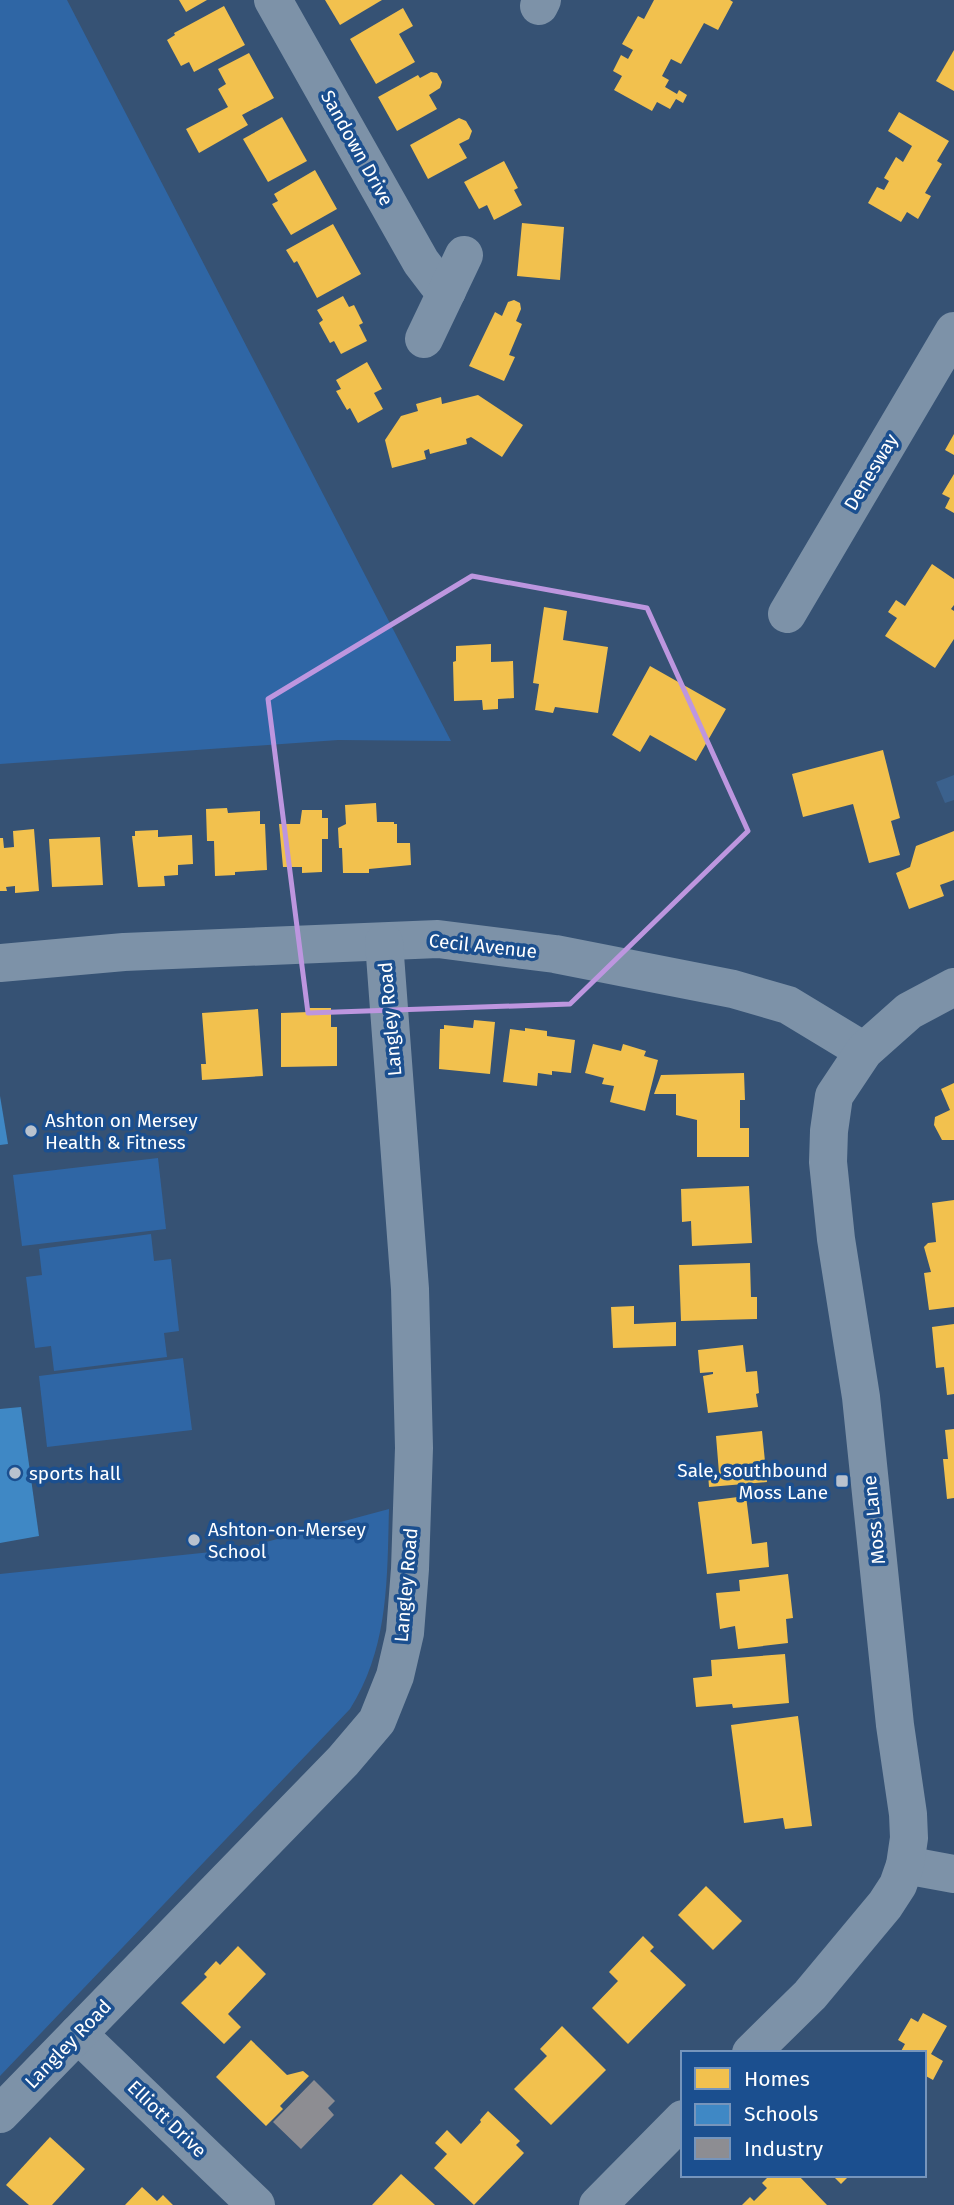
<svg xmlns="http://www.w3.org/2000/svg" width="954" height="2205" font-family="'Fira Sans',sans-serif">
  <style>
    .green { fill: #2f66a5 }
    .water { fill: #3b618d }
    .homes { fill: #f2c14e }
    .schools { fill: #3f88c5 }
    .industry { fill: #8d8d92 }
    .lines { fill: none; stroke-linecap: round; stroke-linejoin: round }
    .minor { stroke: #7d92a8; stroke-width: 38 }
    .marked { fill: none; stroke: #bd96df; stroke-width: 5; stroke-linejoin: round }
    .poi-dot { fill: #b9c2ce; stroke: #1b4f8f; stroke-width: 2.5 }
    .labels { text-anchor: middle; dominant-baseline: central; stroke-width: 7; stroke-linejoin: round; paint-order: stroke }
    .street-label { font-size: 19px; fill: #fff; stroke: #1b4f8f }
    .poi-label { font-size: 19px; fill: #fff; stroke: #1b4f8f; text-anchor: start }
  </style>
  <rect width="100%" height="100%" fill="#365274"/>
  <!-- green -->
  <g class="green">
    <path d="M0,0H67L451,741L338,740L0,764Z"/>
    <path d="M158,1158L166,1229L22,1246L13,1175Z"/>
    <path d="M151,1234L154,1261L171,1259L179,1331L164,1333L167,1357L54,1371L51,1346L35,1348L26,1277L42,1275L39,1249Z"/>
    <path d="M183,1358L192,1430L47,1447L39,1376Z"/>
    <path d="M389,1509C387,1580 389,1647 350,1709L0,2076V1574L240,1549Z"/>
  </g>
  <!-- water -->
  <path class="water" d="M954,775V800L945,803L936,782Z"/>
  <!-- homes -->
  <g class="homes">
    <path d="M179,0H207L186,12Z"/>
    <path d="M325,0H382L340,25Z"/>
    <path d="M654,0H730L733,2L718,30L704,23L681,64L671,59L662,76L669,80L665,87L677,94L679,90L687,95L683,103L676,99L670,109L657,102L652,111L614,90L622,76L613,71L621,55L628,59L633,50L622,44L638,16L644,19Z"/>
    <path d="M224,6L245,45L194,72L189,62L181,66L167,40L175,35L174,33Z"/>
    <path d="M403,8L413,26L399,34L415,62L376,84L350,39Z"/>
    <path d="M954,50V91L936,81Z"/>
    <path d="M249,53L274,98L242,115L248,125L199,153L186,129L228,107L218,89L226,84L218,69Z"/>
    <path d="M431,72L437,73L442,82L440,88L429,95L437,109L397,131L378,97L418,75L420,78Z"/>
    <path d="M899,112L949,141L937,161L942,164L925,193L931,196L918,219L907,212L901,222L868,203L877,187L884,190L889,181L884,178L896,157L903,162L912,146L888,131Z"/>
    <path d="M282,117L307,161L268,182L243,139Z"/>
    <path d="M459,118L466,121L472,131L469,139L459,144L467,158L428,179L410,145Z"/>
    <path d="M504,161L518,188L514,190L522,205L494,220L487,205L479,209L464,182Z"/>
    <path d="M315,170L337,209L291,235L272,204L278,201L274,194Z"/>
    <path d="M522,223L564,227L560,280L517,276Z"/>
    <path d="M333,224L361,274L317,298L297,261L294,263L286,250Z"/>
    <path d="M343,296L349,307L354,305L363,323L359,325L367,341L341,354L334,341L330,343L319,323L323,320L317,310Z"/>
    <path d="M514,300L520,303L521,309L516,321L522,324L509,355L515,357L504,381L469,366L495,312L502,316L508,302Z"/>
    <path d="M367,362L382,389L374,393L383,409L358,423L350,408L347,410L336,391L341,389L336,380Z"/>
    <path d="M478,395L523,425L502,457L471,437L466,439L467,444L430,454L429,449L424,451L426,459L392,468L385,440L401,416L418,411L416,404L441,397L442,404Z"/>
    <path d="M954,434V455L945,450Z"/>
    <path d="M954,474V513L945,508L950,498L942,494Z"/>
    <path d="M932,564L954,579V605L951,609L954,611V639L935,668L885,636L897,618L888,612L896,600L905,606Z"/>
    <path d="M544,607L567,611L563,640L608,647L598,713L555,707L553,713L535,710L539,684L533,683Z"/>
    <path d="M491,644V662L513,661L514,698L498,699V709L483,710L482,700L454,701L453,662L456,661V646Z"/>
    <path d="M650,666L726,709L696,761L650,735L640,752L612,735Z"/>
    <path d="M883,750L900,818L891,821L900,855L869,863L853,804L803,817L792,774Z"/>
    <path d="M376,803L377,822H394V824H397V843H410L411,865L369,869V873H343L342,848H339L338,828L346,824L345,805Z"/>
    <path d="M227,808L228,813L260,811V824H265L267,870L235,872V875L215,876L214,841H207L206,809Z"/>
    <path d="M302,810H322V818H328V839H322V872L302,873V867H283L279,824H300Z"/>
    <path d="M34,829L39,891L15,893V886L6,887L7,891H0V838H3L4,848L14,847L13,831Z"/>
    <path d="M158,830V837L192,835L193,864L178,865V875L164,876L165,886L138,887L132,836H135V831Z"/>
    <path d="M954,831V880L940,885L944,896L909,909L896,873L910,867L916,846Z"/>
    <path d="M100,837L103,885L52,887L49,839Z"/>
    <path d="M309,1008H331V1027H337V1066L281,1067V1013L309,1012Z"/>
    <path d="M258,1009L263,1076L202,1080L201,1064H206L202,1013Z"/>
    <path d="M474,1020L495,1022L490,1074L439,1069L440,1029H444V1025L473,1028Z"/>
    <path d="M525,1028L547,1031V1036L575,1040L571,1073L552,1071V1075L538,1073L537,1086L503,1082L510,1029L525,1031Z"/>
    <path d="M593,1044L621,1051L623,1044L646,1051L644,1056L658,1060L645,1111L610,1102L614,1086L602,1084L604,1078L585,1073Z"/>
    <path d="M744,1073L745,1100H740V1128H749V1157H697V1120L676,1115V1094H654L661,1075Z"/>
    <path d="M954,1083V1140H942L934,1125L935,1117L950,1110L941,1089Z"/>
    <path d="M749,1186L752,1243L692,1246L691,1221L682,1222L681,1189Z"/>
    <path d="M954,1200V1307L929,1310L924,1273L931,1272L924,1247L928,1243L936,1242L932,1203Z"/>
    <path d="M750,1263L751,1297H757V1319L681,1321L679,1265Z"/>
    <path d="M634,1306V1324L676,1322V1346L613,1348L611,1307Z"/>
    <path d="M954,1324V1394L947,1395L944,1367L936,1368L932,1327Z"/>
    <path d="M743,1345L746,1372L757,1371L759,1393L756,1394L758,1407L708,1413L703,1376L713,1374V1372L700,1373L698,1350Z"/>
    <path d="M954,1429V1498L947,1499L943,1459H948L945,1430Z"/>
    <path d="M762,1431L767,1482L709,1487L708,1474L719,1473L716,1436Z"/>
    <path d="M746,1496L752,1544L767,1542L769,1567L707,1574L698,1502Z"/>
    <path d="M788,1574L793,1618L786,1619L788,1643L738,1649L735,1626L720,1629L716,1593L740,1591L739,1580Z"/>
    <path d="M785,1654L789,1703L733,1708L732,1704L696,1707L693,1678L712,1676L711,1660Z"/>
    <path d="M798,1716L812,1826L785,1829L783,1818L744,1823L731,1725Z"/>
    <path d="M706,1886L742,1921L713,1950L678,1915Z"/>
    <path d="M643,1936L654,1947L650,1951L686,1985L628,2044L592,2008L618,1981L609,1972Z"/>
    <path d="M238,1946L266,1974L228,2014L241,2027L224,2044L181,2003L207,1977L204,1974L216,1961L220,1965Z"/>
    <path d="M923,2013L947,2026L931,2054L943,2061L933,2080L924,2075V2053H900L905,2044L898,2040L911,2018L918,2022Z"/>
    <path d="M562,2026L606,2070L551,2125L514,2089L547,2056L540,2049Z"/>
    <path d="M251,2040L287,2075L303,2071L309,2076L280,2106L283,2109L266,2126L216,2077Z"/>
    <path d="M488,2111L520,2141L516,2145L524,2153L474,2205L434,2168L447,2154L435,2143L447,2130L461,2144L481,2122L480,2120Z"/>
    <path d="M50,2137L85,2169L52,2205H29L6,2185Z"/>
    <path d="M401,2174L435,2205H372Z"/>
    <path d="M770,2175H798L827,2205H742L750,2197L754,2201L767,2188L762,2183Z"/>
    <path d="M832,2175H850L841,2184Z"/>
    <path d="M142,2187L157,2201L163,2195L173,2205H125Z"/>
  </g>
  <!-- schools -->
  <g class="schools">
    <path d="M0,1096L8,1144L0,1145Z"/>
    <path d="M21,1407L39,1536L0,1543V1409Z"/>
  </g>
  <!-- industry -->
  <path class="industry" d="M314,2080L335,2101L328,2108L334,2115L301,2149L273,2122Z"/>
  <g class="lines">
    <!-- minor -->
    <g class="minor">
      <path d="M273,0L421,262L437,283L447,291"/>
      <path d="M539,6L542,0"/>
      <path d="M424,339L464,255"/>
      <path d="M787,614L954,331"/>
      <path d="M0,963L124,952L438,939L555,954L733,989L788,1005L864,1051"/>
      <path d="M905,1865L954,1874"/>
      <path d="M78,2034L256,2205"/>
      <path d="M751,2053L810,1995L885,1905L898,1885L905,1865L909,1838L908,1814L895,1725L861,1397L836,1239L828,1162L829,1131L834,1096L864,1051L909,1011L954,987"/>
      <path d="M0,2114L343,1761L377,1721L395,1676L405,1633L410,1569L414,1448L410,1289L384,942"/>
      <path d="M598,2205L683,2119"/>
    </g>
  </g>
  <!-- marked area -->
  <path class="marked" d="M472,576L647,608L748,831L570,1004L308,1013L268,699Z"/>
  <!-- markers -->
  <g class="poi-dot">
    <circle cx="31" cy="1131" r="7"/>
    <circle cx="15" cy="1473" r="7"/>
    <rect x="835" y="1474" width="14" height="14" rx="3.5"/>
    <circle cx="194" cy="1540" r="7"/>
  </g>
  <g class="labels">
    <!-- street labels -->
    <g class="street-label">
      <text transform="translate(357 148) rotate(61)">Sandown Drive</text>
      <text transform="translate(871 472) rotate(-59)">Denesway</text>
      <text transform="translate(483 946) rotate(6)">Cecil Avenue</text>
      <text transform="translate(390 1019) rotate(-95)">Langley Road</text>
      <text transform="translate(874 1520) rotate(-96)">Moss Lane</text>
      <text transform="translate(406 1585) rotate(-85)">Langley Road</text>
      <text transform="translate(68 2044) rotate(-46)">Langley Road</text>
      <text transform="translate(167 2119) rotate(44)">Elliott Drive</text>
    </g>
    <!-- poi labels -->
    <g class="poi-label">
      <text x="45" y="1120">Ashton on Mersey<tspan x="45" dy="22">Health &amp; Fitness</tspan></text>
      <text x="828" y="1470" text-anchor="end">Sale, southbound<tspan x="828" dy="22">Moss Lane</tspan></text>
      <text x="29" y="1473">sports hall</text>
      <text x="208" y="1529">Ashton-on-Mersey<tspan x="208" dy="22">School</tspan></text>
    </g>
  </g>
  <!-- legend -->
  <rect x="681" y="2051" width="245" height="126" fill="#1b4f8f" stroke="#7695bc" stroke-width="2"/>
  <rect x="695" y="2068" width="35" height="21" fill="#f2c14e" stroke="#7695bc" stroke-width="2"/>
  <text x="744" y="2086" font-size="21" fill="#ffffff">Homes</text>
  <rect x="695" y="2104" width="35" height="21" fill="#3f88c5" stroke="#7695bc" stroke-width="2"/>
  <text x="744" y="2121" font-size="21" fill="#ffffff">Schools</text>
  <rect x="695" y="2138" width="35" height="21" fill="#8d8d92" stroke="#7695bc" stroke-width="2"/>
  <text x="744" y="2156" font-size="21" fill="#ffffff">Industry</text>
</svg>
